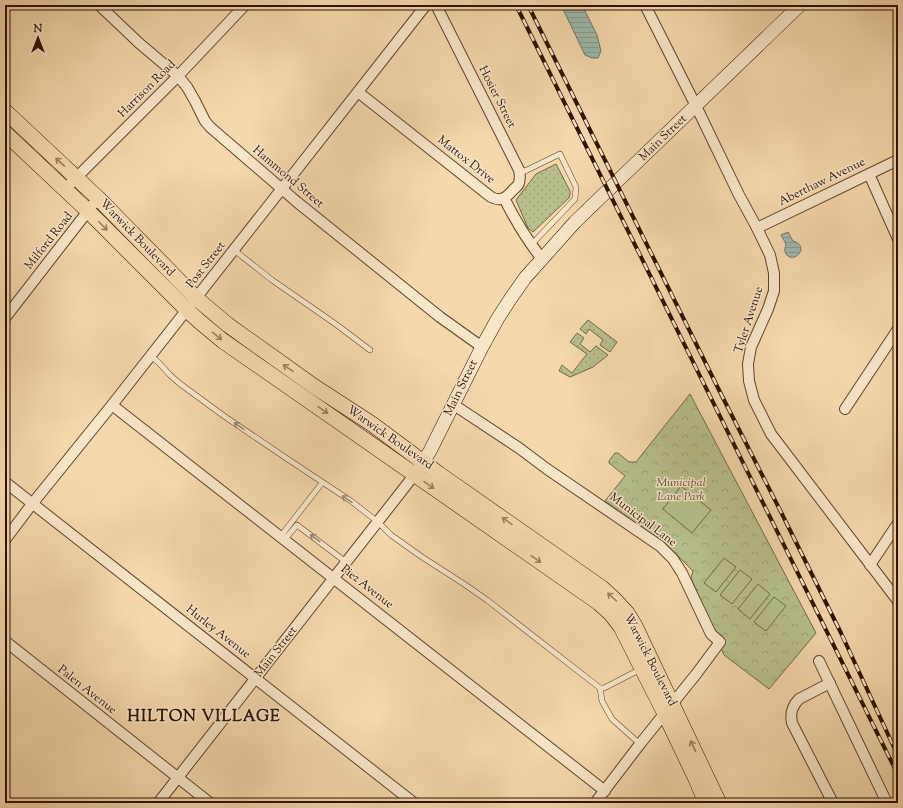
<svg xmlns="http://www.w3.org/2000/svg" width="903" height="808" font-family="'Sorts Mill Goudy',serif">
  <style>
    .grass { fill: url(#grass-dots); stroke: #736847 }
    .forest { fill: url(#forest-crowns); stroke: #736847 }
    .garden { fill: #b7c08d; stroke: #736847 }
    .water { fill: url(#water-rules); stroke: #707568 }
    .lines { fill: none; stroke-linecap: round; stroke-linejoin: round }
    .service-casing { stroke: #60422c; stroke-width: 6 }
    .minor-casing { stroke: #60422c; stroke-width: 12 }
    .secondary-casing { stroke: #2f1001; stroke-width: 14 }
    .primary-casing { stroke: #2f1001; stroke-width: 16 }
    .service { stroke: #f8e6c9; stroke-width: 5 }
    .minor { stroke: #f8e6c9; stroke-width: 10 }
    .secondary { stroke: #f8e6c9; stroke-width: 13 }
    .primary { stroke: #f5d8ac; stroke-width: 15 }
    .rail-casing { stroke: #2f1001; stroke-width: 4 }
    .rail { stroke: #f8e6c9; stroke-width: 2.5; stroke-dasharray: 8; stroke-linecap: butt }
    .oneway { stroke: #9c7e5f }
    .oneway2 { stroke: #9e866f }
    .labels { text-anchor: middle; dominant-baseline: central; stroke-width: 3; stroke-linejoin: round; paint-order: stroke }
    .street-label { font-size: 12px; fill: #2f1001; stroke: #f8e6c9 }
    .park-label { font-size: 12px; font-style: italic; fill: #5f4e32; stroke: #f8e6c9 }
    .district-label { font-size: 16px; font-weight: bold; letter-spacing: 1px; fill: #2f1001; stroke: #f8e6c9 }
  </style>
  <defs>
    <pattern id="grass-dots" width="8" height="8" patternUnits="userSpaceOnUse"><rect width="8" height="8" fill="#b7c08d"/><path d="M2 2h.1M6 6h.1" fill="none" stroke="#9ea478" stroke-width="1.8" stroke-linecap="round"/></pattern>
    <pattern id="forest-crowns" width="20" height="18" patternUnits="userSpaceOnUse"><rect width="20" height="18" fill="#b7c08d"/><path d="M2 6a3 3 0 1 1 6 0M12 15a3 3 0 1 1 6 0" fill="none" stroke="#9ea478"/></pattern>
    <pattern id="water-rules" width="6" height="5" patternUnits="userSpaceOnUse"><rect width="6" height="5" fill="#9cb9ad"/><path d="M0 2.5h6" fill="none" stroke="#879e93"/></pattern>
  </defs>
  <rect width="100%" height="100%" fill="#f5d8ac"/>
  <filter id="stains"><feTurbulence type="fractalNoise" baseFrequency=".005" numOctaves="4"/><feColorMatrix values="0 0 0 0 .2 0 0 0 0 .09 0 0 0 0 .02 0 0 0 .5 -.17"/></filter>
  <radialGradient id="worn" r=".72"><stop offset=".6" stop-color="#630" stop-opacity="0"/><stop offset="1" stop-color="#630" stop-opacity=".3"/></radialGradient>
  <!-- grass -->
  <g class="grass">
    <path d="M556,164L570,191V194L569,198L533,232L528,228L516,200L536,174Z"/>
    <path d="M588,320L617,342L610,352L600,345L603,340L589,329L586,334L580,329Z"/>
    <path d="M577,333L584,338L580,344L590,352L596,346L608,355L593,367L570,377L559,371L562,365L572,373L587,354L570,342Z"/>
  </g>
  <!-- forest -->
  <path class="forest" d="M690,394L816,633L769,689L724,655L691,578L693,571L670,548L605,501L625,476L609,463V461L615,453H618L629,462H636Z"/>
  <!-- garden -->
  <g class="garden">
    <path d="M681,486L711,510L692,533L663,509Z"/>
    <path d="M724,558L736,567L716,592L704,583Z"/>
    <path d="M740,570L752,579L732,604L720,595Z"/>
    <path d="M758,584L770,594L750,619L738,609Z"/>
    <path d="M774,597L786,606L766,631L754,622Z"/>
  </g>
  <!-- water -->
  <g class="water">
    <path d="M561,5H582L597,35L601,51L598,58H592L585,55Z"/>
    <path d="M788,232L793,241C811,246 794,265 786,254C784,250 785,248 786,244L781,235Z"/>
  </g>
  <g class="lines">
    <!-- service casing -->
    <g class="service-casing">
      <g id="service">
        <path d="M519,170L525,171L560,154L576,187L575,199L531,245"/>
        <path d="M234,250L272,280L337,325L370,350"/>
        <path d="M151,356L159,363L170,375L179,383L224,416L289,460L351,501L378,522L391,535L422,557L464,584L487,600L600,688H604L641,669"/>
        <path d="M280,537L322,483"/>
        <path d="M284,540L297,525L346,562"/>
        <path d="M600,688L602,701L612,719L640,744"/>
      </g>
    </g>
    <!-- minor casing -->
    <g class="minor-casing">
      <g id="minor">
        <path d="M99,5L139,43L178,76L187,87L195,101L205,121L210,127L297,202L440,317L482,347"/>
        <path d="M645,5L696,106L739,195L757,228L770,255L774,273V291L768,309L751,347L748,364L749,381L754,400L771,434L898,601"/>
        <path d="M358,92L491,197C501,202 506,198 513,190C515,188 518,186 519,183C520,179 520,174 519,170L436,5"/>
        <path d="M869,174L898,239"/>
        <path d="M65,189L178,76L245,5"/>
        <path d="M504,198C515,220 527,240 542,259"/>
        <path d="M757,228L898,160"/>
        <path d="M5,318L98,198"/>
        <path d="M112,405L605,791"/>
        <path d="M454,405L519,448L547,469L660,546L673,559L682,573L711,634L720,642L697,673L640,744L595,803"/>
        <path d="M845,409L898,329"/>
        <path d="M5,482L414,803"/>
        <path d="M5,540L32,504L112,405L426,5"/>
        <path d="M870,565L898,523"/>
        <path d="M5,641L210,803"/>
        <path d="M819,661L887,803"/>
        <path d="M830,683L799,699C792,706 790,713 792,723L833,803"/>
        <path d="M158,803L415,474"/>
      </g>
    </g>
    <!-- secondary casing -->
    <g class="secondary-casing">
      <path id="secondary" d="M418,470L430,451L482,347L498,318L511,298L525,278L575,222L800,5"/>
    </g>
    <!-- primary casing -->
    <g class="primary-casing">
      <g id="primary">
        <path d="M5,111L100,200L196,298L228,325L315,387L372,424L439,474L602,588L615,600L627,613L635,626L719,803"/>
        <path d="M5,133L88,211L187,310L199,321L223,341L599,603L611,614L621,627L665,714L696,779L706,803"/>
      </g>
    </g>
    <!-- service -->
    <use href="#service" class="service"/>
    <!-- minor -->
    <use href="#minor" class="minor"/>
    <!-- secondary -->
    <use href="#secondary" class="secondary"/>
    <!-- primary -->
    <use href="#primary" class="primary"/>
    <!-- rail casing -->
    <g class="rail-casing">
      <g id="rail">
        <path d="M516,5L898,775"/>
        <path d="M528,5L722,396L781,512L841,633L898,756"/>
      </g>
    </g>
    <!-- rail -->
    <use href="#rail" class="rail"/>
  </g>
  <!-- one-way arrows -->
  <defs><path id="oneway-shaft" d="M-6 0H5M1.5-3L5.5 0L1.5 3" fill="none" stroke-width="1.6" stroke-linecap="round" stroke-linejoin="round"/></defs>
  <g class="oneway">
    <use href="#oneway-shaft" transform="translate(60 162) rotate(-137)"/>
    <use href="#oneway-shaft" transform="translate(103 226) rotate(45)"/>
    <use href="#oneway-shaft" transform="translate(217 336) rotate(39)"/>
    <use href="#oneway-shaft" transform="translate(288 368) rotate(-145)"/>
    <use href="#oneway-shaft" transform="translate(323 410) rotate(35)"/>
    <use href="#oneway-shaft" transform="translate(429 485) rotate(35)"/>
    <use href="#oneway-shaft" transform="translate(507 521) rotate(-145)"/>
    <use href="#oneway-shaft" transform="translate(536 559) rotate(35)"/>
    <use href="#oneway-shaft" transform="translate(612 597) rotate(-138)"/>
    <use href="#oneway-shaft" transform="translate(693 746) rotate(-115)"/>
  </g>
  <g class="oneway2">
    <use href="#oneway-shaft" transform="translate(239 426) rotate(-145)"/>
    <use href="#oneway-shaft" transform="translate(347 499) rotate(-146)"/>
    <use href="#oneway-shaft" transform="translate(315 538) rotate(-143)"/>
  </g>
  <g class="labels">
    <!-- street labels -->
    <g class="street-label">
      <text transform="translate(147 89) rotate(-45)">Harrison Road</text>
      <text transform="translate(497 97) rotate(63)">Hosier Street</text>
      <text transform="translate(663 138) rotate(-44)">Main Street</text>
      <text transform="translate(466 160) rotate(38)">Mattox Drive</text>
      <text transform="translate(288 177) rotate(40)">Hammond Street</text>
      <text transform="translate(822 182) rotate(-26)">Aberthaw Avenue</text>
      <text transform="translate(137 238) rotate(46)">Warwick Boulevard</text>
      <text transform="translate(49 241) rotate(-52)">Milford Road</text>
      <text transform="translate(206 265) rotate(-52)">Post Street</text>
      <text transform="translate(749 320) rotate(-72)">Tyler Avenue</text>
      <text transform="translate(461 388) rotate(-64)">Main Street</text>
      <text transform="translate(390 438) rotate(35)">Warwick Boulevard</text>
      <text transform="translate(643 520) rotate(37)">Municipal Lane</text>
      <text transform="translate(367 587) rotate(38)">Piez Avenue</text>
      <text transform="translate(218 632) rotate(38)">Hurley Avenue</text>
      <text transform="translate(276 652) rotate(-52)">Main Street</text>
      <text transform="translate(650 660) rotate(63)">Warwick Boulevard</text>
      <text transform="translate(87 690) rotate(38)">Palen Avenue</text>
    </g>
    <!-- park labels -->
    <g class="park-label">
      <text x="681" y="483">Municipal<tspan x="681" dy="14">Lane Park</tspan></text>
    </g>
    <!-- district labels -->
    <g class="district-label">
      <text x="204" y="717">HILTON VILLAGE</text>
    </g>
  </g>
  <!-- margin -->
  <rect width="903" height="808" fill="none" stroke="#f5d8ac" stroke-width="20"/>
  <rect x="6" y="6" width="891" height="796" fill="none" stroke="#2f1001" stroke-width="2"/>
  <rect x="10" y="10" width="883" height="788" fill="none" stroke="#2f1001"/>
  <!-- north arrow -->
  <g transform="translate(38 38)" stroke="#f8e6c9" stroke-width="3" paint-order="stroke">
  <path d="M0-3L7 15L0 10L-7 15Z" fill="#2f1001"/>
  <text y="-6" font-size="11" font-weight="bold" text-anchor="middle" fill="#2f1001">N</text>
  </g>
  <rect width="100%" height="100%" filter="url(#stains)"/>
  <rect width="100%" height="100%" fill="url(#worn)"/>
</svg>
